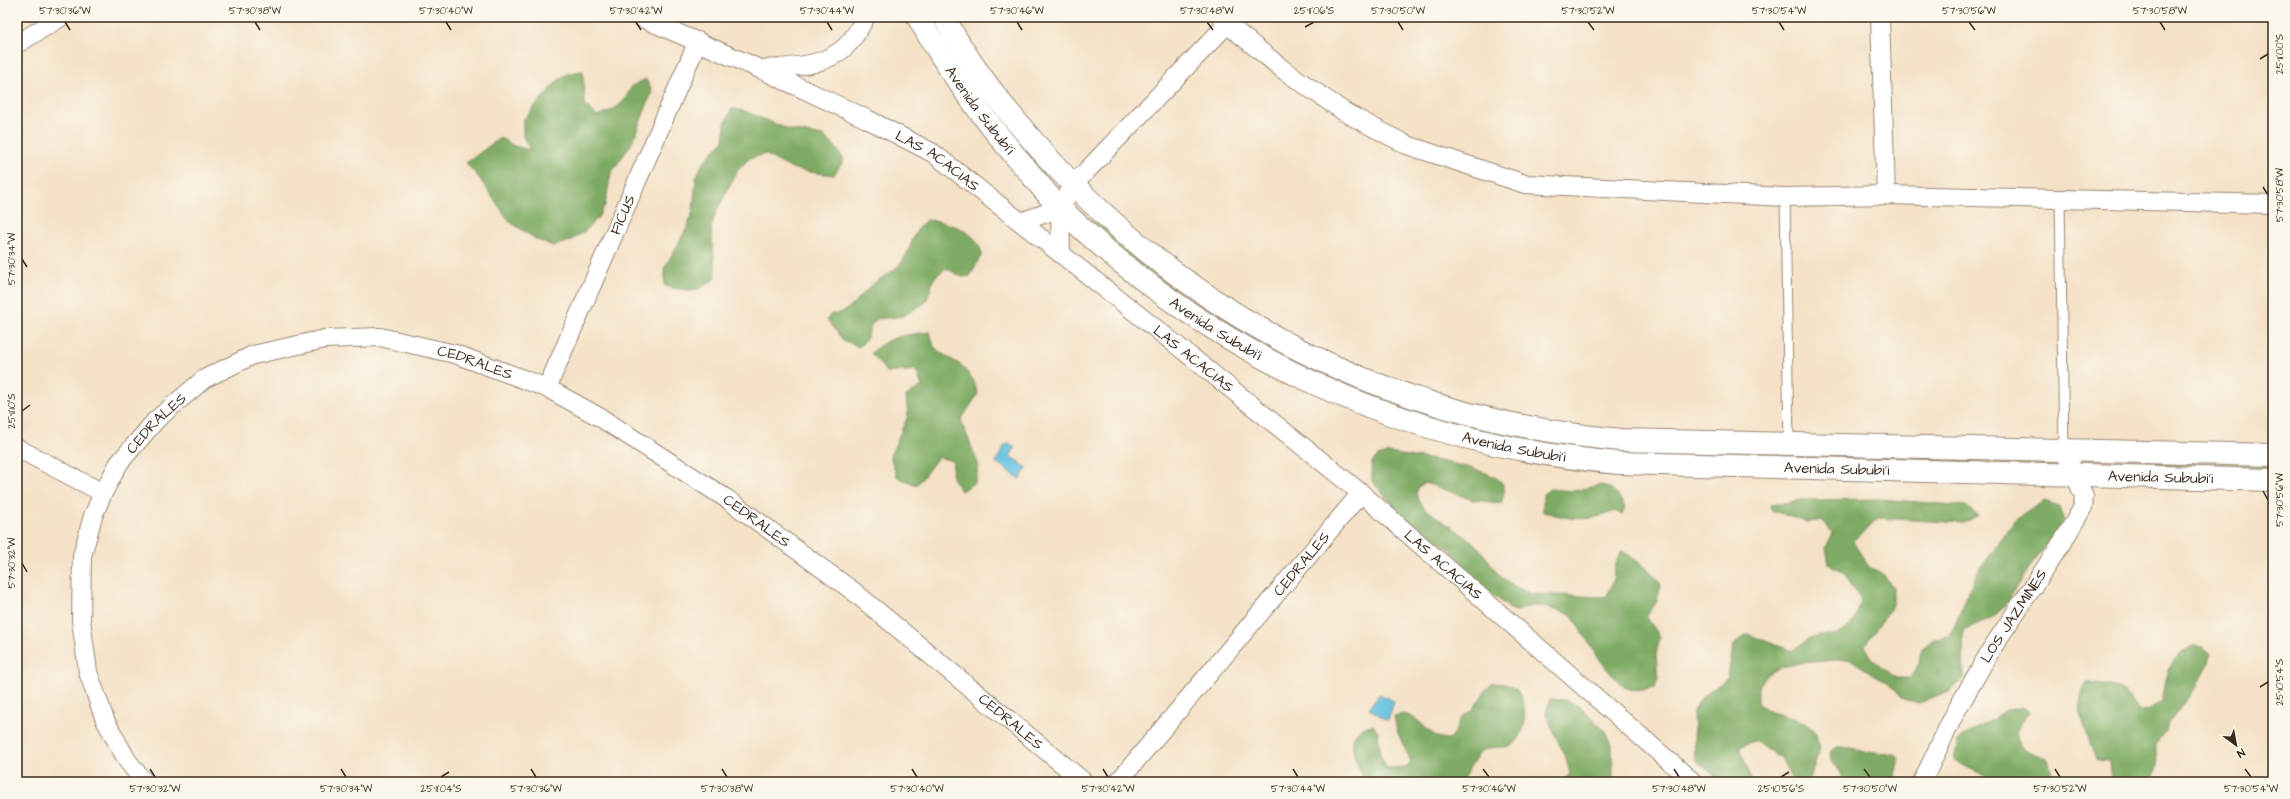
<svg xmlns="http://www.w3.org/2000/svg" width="2290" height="799" font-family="'Architects Daughter',sans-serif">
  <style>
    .green { fill: #9dc672; stroke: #6c7848 }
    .forest { fill: #7eab64; stroke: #5c6a41 }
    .water { fill: #61c0df; stroke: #4e757e }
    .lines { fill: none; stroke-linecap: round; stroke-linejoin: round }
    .lane-casing { stroke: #988672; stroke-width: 11 }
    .street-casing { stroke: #988672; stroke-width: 20 }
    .secondary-casing { stroke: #988672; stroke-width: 24 }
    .lane { stroke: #fff; stroke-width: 9 }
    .street { stroke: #fff; stroke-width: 18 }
    .secondary { stroke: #fff; stroke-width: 22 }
    .ticks { fill: none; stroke: #3b2a1e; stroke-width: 1.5 }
    .labels { text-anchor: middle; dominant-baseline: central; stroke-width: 4; stroke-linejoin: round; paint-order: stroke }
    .street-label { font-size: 15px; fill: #3b2a1e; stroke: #fbf7ec }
    .neatline { fill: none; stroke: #3b2a1e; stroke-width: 1.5 }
    .ticks-label { font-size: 10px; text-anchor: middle; fill: #3b2a1e }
  </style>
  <rect width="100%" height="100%" fill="#fbf7ec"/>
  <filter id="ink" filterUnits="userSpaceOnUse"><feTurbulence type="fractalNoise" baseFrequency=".025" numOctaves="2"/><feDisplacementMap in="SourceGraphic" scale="8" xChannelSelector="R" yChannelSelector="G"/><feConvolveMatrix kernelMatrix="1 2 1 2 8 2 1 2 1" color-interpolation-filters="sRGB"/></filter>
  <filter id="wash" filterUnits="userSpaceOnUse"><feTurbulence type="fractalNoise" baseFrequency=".012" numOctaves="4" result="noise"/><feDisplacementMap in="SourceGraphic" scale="16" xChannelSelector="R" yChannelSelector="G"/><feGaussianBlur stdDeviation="0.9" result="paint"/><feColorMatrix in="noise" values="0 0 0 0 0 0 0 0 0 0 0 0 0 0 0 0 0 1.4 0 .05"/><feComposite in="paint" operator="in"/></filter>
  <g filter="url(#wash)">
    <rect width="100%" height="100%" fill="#f4e1c6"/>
    <!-- green -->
    <g class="green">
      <path d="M1094,218L1176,286V287L1173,289L1133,259L1091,221Z"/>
      <path d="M1217,314C1265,342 1313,371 1365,391C1410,408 1456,419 1502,431L2053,462L2051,464L1620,453C1532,445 1446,427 1364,396C1311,376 1262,346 1214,317Z"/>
      <path d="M2126,462L2273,464V469L2127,466Z"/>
    </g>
    <!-- forest -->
    <g class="forest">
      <path d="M583,71L585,105L597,116C617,109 623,105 632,86L646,79L652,92L632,143L611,173L605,205L597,219L585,231L570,241L553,246L537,240L510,222L477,175L466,163L500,138L514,146L530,150L523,136V120L556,82L568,73Z"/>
      <path d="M732,108L747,112L790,130L823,136L835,146L844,160L834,175C803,171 792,172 766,154L750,158L738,169L716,212L711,228L716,278C696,293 689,292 665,286L664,269L688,226L693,211L696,178L702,164L724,140L725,124Z"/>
      <path d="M927,220C950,223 976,229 982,254L970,276L962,277L946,268L934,278L926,302L903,316L877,319L871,325L866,340L859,347L843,340L827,320L831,314C834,314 837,315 840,313C854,307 862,293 874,283C883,277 894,271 901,263C913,249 911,230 927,220Z"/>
      <path d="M930,332L934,347L947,357L961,365L972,378L978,394L961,420L979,466L975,482L961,491L952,478L953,461L938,457L917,485L897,477L890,456L908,416L906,396L922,386L916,370L887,373L871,353C890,335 905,335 930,332Z"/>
      <path d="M1388,453C1413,457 1482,465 1500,481C1507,487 1504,496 1501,503L1473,500L1426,483L1419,486L1416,494L1424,508L1476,544L1500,576L1514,586L1532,594L1605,597C1617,585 1611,565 1622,551C1637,560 1652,570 1661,585L1656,603L1646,616L1660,637L1656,654L1658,680L1655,687C1648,688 1637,691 1630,689C1609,681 1583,633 1571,614L1540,606H1531L1517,611L1510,609L1482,586L1451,550L1437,539L1403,517L1372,481V462L1378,456Z"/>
      <path d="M1600,485C1614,487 1618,495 1625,507L1622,515L1615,511C1585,523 1572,519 1543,512V494L1550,489L1573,491Z"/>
      <path d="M1881,499L1966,506L1978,516L1963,523L1878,518L1853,542L1869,567L1883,574L1893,588V605L1865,645L1872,659L1896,678H1911L1919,664L1921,649L1934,639L1950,636L1976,575L2015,520L2044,501L2059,506L2064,521L2033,562L2005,606L1993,617L1963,630L1964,678L1951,690L1919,703L1904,699L1893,687L1850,659L1800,663L1782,667L1767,674L1758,688V704L1771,712L1805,722L1816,733L1819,749L1810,780L1793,782L1781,758L1754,741L1739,747L1751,777V782H1725L1695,761L1693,711L1702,697L1728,678L1733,645L1747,634L1792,651C1800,645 1807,639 1816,636C1821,634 1827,635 1832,635C1851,632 1856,617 1861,601L1844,573L1829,564L1826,548L1833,533L1823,521L1806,522L1771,510L1770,505L1802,500Z"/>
      <path d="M2195,647L2204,648L2210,654L2209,663L2196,688L2168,723L2166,731L2156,744C2155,761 2162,767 2149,782H2111L2109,761L2096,760L2080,713C2079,702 2081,691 2087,682C2096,685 2113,685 2120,689C2138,699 2129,725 2163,701C2164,680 2171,650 2195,647Z"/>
      <path d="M1492,683C1499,684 1506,683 1513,687C1528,696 1528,731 1516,742C1507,751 1495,744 1484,750C1474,756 1468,772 1461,782H1366C1356,763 1339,730 1373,725L1378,731L1380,755L1387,768L1405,767L1411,762L1397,731L1394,716C1416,708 1423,732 1441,738C1456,744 1455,724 1462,718C1465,714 1471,712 1474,708C1480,700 1484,691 1492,683Z"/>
      <path d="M1550,699L1566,700L1580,707L1605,731L1612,746L1613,780L1611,782H1564L1570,774L1566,759L1546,714Z"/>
      <path d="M2023,707L2029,712L2015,732C2018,750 2031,755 2048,759L2054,782C2016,782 1986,782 1954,759L1958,742L1963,736L2006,711Z"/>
      <path d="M1836,747C1855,746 1875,757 1893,753L1899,758L1895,775L1899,782H1846L1831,760L1830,752Z"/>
    </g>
    <!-- water -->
    <g class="water">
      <path d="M1010,443L1015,448L1010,456L1027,468L1020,479L996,462L1005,445Z"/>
      <path d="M1379,694L1394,701L1388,721L1369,708Z"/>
    </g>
  </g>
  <g filter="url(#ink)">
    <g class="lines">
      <!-- lane casing -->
      <g class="lane-casing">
        <g id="lane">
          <path d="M1785,197L1789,444"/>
          <path d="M2060,199L2064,450"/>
        </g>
      </g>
      <!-- street casing -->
      <g class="street-casing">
        <g id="street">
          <path id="s1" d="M640,17L760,69L867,119L933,153L1174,343L1361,493L1693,782"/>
          <path d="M1222,17L1227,24L1285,71L1346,113L1407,145L1525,184L1785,197L1886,195L2273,204"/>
          <path d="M1880,17L1886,195"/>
          <path d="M17,44L61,17"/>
          <path d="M762,69C792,67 828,67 849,43C856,35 861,25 866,17"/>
          <path d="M1021,222L1060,208"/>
          <path d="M1061,254L1060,208L1073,185L1234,17"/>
          <path id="s2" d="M547,388L698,41"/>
          <path d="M17,448L103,493"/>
          <path id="s3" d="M144,782L127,760L105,720L88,672L81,620L82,556L93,516L103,493L119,463L156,420L204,379L253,355L325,339L380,337L455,354L515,376L547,388L601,418L727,499L853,591L1084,782"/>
          <path id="s4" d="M1118,782L1361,493"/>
          <path id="s5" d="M1922,782L1955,713L1992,648L2065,538L2083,507L2084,496L2064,450"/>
        </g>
      </g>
      <!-- secondary casing -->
      <g class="secondary-casing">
        <g id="secondary">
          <path id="s6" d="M918,17C949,72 987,124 1029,172C1039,184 1049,197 1060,208C1214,357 1406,445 1619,463L2273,480"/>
          <path d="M944,17C970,67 1010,116 1048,158C1200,324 1397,420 1621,440L2273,455"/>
        </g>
      </g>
      <!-- lane -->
      <use href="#lane" class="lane"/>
      <!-- street -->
      <use href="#street" class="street"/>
      <!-- secondary -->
      <use href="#secondary" class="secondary"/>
    </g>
  </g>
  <!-- ticks -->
  <path class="ticks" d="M65,22L70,30M255,22L260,30M446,22L451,30M636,22L641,30M827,22L832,30M1017,22L1022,30M1207,22L1213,30M1398,22L1403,30M1588,22L1594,30M1779,22L1784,30M1969,22L1975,30M2160,22L2165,30M1305,27L1314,22M2260,59L2268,54M2263,187L2268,195M22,259L27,267M22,411L30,405M2263,491L2268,500M22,563L27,572M2260,687L2268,682M150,769L155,777M341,769L346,777M531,769L536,777M722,769L727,777M912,769L917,777M1103,769L1108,777M1293,769L1298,777M1483,769L1489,777M1674,769L1679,777M1864,769L1870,777M2055,769L2060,777M2245,769L2251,777M441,777L449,772M1781,777L1789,772"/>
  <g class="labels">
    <!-- street labels -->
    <g class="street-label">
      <text stroke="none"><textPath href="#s6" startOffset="112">Avenida Sububi'i</textPath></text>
      <text stroke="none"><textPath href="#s1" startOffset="331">LAS ACACIAS</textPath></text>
      <text stroke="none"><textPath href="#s2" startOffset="189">FICUS</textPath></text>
      <text stroke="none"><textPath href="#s6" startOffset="436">Avenida Sububi'i</textPath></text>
      <text stroke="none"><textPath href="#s1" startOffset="655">LAS ACACIAS</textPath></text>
      <text stroke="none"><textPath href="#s3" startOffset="743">CEDRALES</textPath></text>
      <text stroke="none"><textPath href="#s3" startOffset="396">CEDRALES</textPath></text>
      <text stroke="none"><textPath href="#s6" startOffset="759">Avenida Sububi'i</textPath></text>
      <text stroke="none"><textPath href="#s6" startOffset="1083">Avenida Sububi'i</textPath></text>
      <text stroke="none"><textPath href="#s6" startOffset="1407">Avenida Sububi'i</textPath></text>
      <text stroke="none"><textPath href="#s3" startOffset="1068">CEDRALES</textPath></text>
      <text stroke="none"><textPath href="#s4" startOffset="285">CEDRALES</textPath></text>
      <text stroke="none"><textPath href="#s1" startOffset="979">LAS ACACIAS</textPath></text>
      <text stroke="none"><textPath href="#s5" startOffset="190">LOS JAZMINES</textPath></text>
      <text stroke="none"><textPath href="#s3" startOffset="1392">CEDRALES</textPath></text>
    </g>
  </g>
  <!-- margin -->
  <rect width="2290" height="799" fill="none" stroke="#fbf7ec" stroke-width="44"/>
  <!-- north arrow -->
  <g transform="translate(2236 745) rotate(148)" stroke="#fbf7ec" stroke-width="3" paint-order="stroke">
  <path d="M0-3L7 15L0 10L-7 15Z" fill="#3b2a1e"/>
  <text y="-6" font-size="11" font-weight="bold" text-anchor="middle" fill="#3b2a1e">N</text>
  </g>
  <rect x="22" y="22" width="2246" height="755" class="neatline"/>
  <g class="ticks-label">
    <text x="65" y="14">57°30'36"W</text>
    <text x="255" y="14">57°30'38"W</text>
    <text x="446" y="14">57°30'40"W</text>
    <text x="636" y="14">57°30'42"W</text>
    <text x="827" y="14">57°30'44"W</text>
    <text x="1017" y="14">57°30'46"W</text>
    <text x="1207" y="14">57°30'48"W</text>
    <text x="1314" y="14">25°11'06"S</text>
    <text x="1398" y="14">57°30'50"W</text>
    <text x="1588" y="14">57°30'52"W</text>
    <text x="1779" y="14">57°30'54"W</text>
    <text x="1969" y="14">57°30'56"W</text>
    <text x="2160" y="14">57°30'58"W</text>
    <text transform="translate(2279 54) rotate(-90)" y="4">25°11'00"S</text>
    <text transform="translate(2279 195) rotate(-90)" y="4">57°30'58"W</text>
    <text transform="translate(11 259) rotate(-90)" y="4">57°30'34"W</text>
    <text transform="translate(11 411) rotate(-90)" y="4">25°11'10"S</text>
    <text transform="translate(2279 500) rotate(-90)" y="4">57°30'56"W</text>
    <text transform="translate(11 563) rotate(-90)" y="4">57°30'32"W</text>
    <text transform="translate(2279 682) rotate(-90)" y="4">25°10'54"S</text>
    <text x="155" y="792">57°30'32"W</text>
    <text x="346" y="792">57°30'34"W</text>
    <text x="441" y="792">25°11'04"S</text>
    <text x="536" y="792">57°30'36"W</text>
    <text x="727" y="792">57°30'38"W</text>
    <text x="917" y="792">57°30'40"W</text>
    <text x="1108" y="792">57°30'42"W</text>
    <text x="1298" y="792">57°30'44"W</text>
    <text x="1489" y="792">57°30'46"W</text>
    <text x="1679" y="792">57°30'48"W</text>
    <text x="1781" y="792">25°10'56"S</text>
    <text x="1870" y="792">57°30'50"W</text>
    <text x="2060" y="792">57°30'52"W</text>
    <text x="2251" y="792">57°30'54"W</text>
  </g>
</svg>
